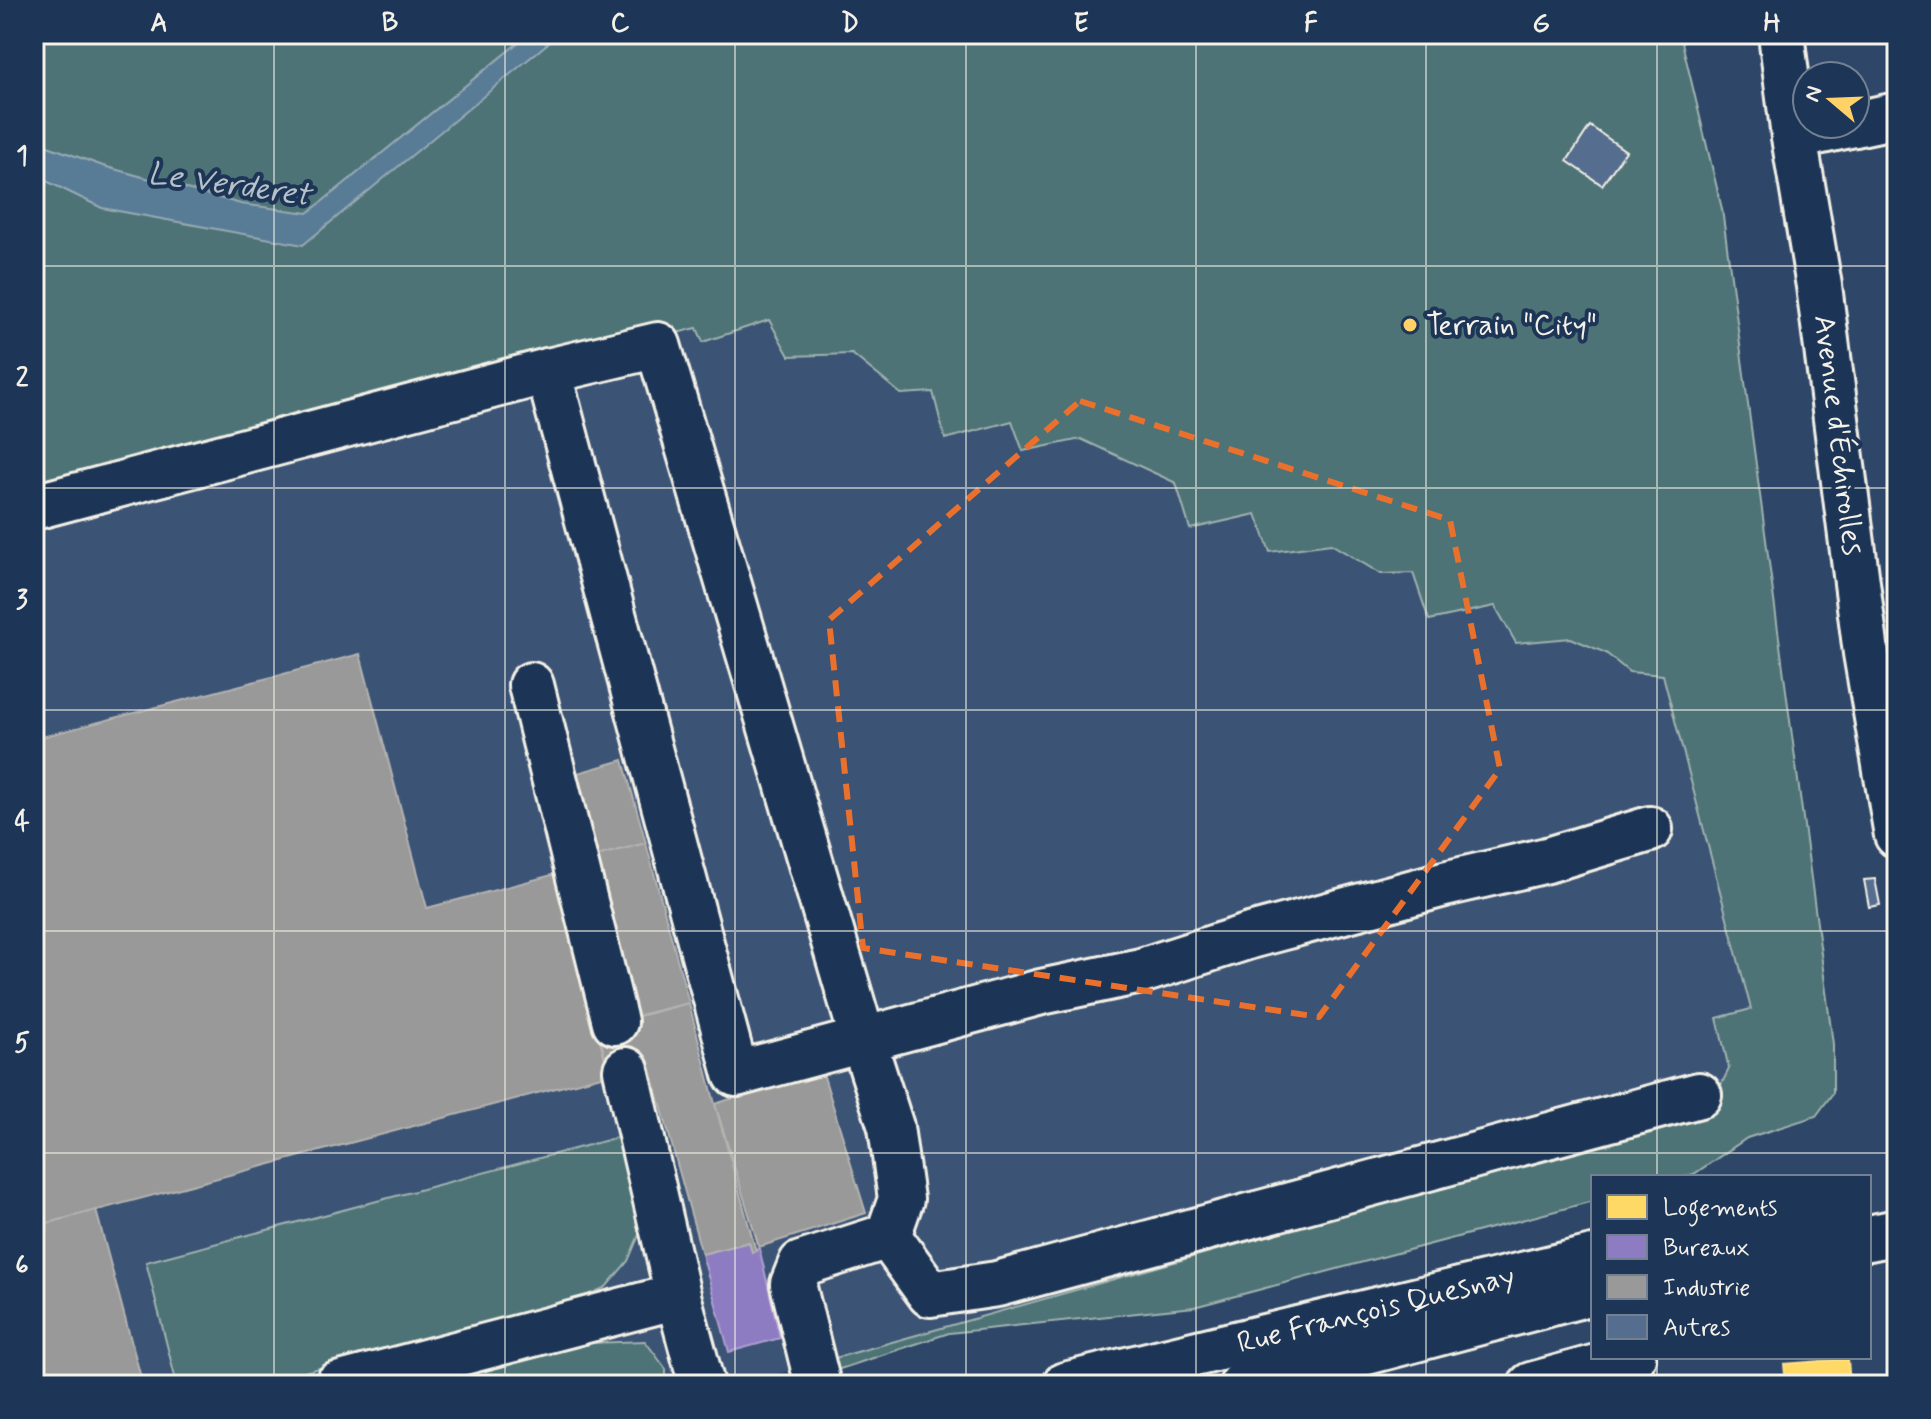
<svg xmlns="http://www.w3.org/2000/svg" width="1931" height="1419" font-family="Mynerve,sans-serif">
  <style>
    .built { fill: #3a5274 }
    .green { fill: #4d7376; stroke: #a0b2af; stroke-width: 2 }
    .water { fill: #597b95; stroke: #97aab6; stroke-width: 2 }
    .homes { fill: #ffd966; stroke: #fce08d; stroke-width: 2 }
    .offices { fill: #8e7cc3; stroke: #ad9fce; stroke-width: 2 }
    .industry { fill: #999; stroke: #b4b3b1; stroke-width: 2 }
    .building { fill: #556d8f; stroke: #f4f1e8; stroke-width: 2 }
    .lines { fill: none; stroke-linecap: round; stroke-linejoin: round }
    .minor-casing { stroke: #f4f1e8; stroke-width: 50 }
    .minor { stroke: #1d3557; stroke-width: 44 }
    .marked { fill: none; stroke: #ea702d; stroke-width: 6; stroke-dasharray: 16 10; stroke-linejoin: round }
    .grid { fill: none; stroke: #f4f1e8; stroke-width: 2; stroke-opacity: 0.55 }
    .poi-dot { fill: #ffd166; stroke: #1d3557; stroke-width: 3 }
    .labels { text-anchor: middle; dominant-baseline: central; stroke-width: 8; stroke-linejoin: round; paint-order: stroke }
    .poi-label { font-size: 30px; fill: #f4f1e8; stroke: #1d3557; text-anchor: start }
    .street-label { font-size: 30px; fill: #f4f1e8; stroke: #1d3557 }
    .water-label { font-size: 32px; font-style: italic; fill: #b6c2c7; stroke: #1d3557 }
    .neatline { fill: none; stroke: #f4f1e8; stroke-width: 3 }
    .grid-label { font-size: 26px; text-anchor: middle; font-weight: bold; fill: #f4f1e8 }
  </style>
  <rect width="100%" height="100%" fill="#2e4668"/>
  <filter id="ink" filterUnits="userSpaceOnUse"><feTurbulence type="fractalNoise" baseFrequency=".0125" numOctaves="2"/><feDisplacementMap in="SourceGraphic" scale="16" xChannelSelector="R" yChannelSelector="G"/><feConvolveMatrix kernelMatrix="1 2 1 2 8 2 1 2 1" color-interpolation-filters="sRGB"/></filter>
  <g filter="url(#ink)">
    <!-- built -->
    <path class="built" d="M769,320L789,356L852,354L900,394L933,392L1012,421L1023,451L1080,439L1176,483L1256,514L1270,552L1331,544L1381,574L1413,573L1429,620L1495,606L1516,643L1571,638L1606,653L1629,672L1663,675L1751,1009L1717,1018L1729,1069L1709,1111L832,1359L735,1385H666V1369L644,1341L592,1343L430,1385H34V486L297,414L644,326L664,336L697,328L704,342Z"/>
    <!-- green -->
    <g class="green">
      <path d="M34,34H1680L1722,209L1833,1044V1093L1816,1116L1747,1138L1694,1174L1683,1177H1593V1201L1194,1307L949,1333L837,1370L832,1359L1708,1111L1729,1069L1717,1018L1751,1009L1663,675L1629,672L1606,653L1571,638L1516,643L1495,606L1429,620L1413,573L1381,574L1331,544L1270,552L1256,514L1190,529L1176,483L1081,439L1023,451L1012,421L945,439L933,392L901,394L852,354L789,356L769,320L703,342L697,328L664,336L644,326L297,414L34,486Z"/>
      <path d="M623,1136L643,1212L639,1235L628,1261L606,1287L577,1300L255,1385H177L146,1262Z"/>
      <path d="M645,1341L666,1369V1385H430L592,1343Z"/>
    </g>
    <!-- water -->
    <path class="water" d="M529,34H559L303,245L102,208L34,175V141L103,166L241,204L308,213Z"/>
    <!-- homes -->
    <g class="homes">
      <path d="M1897,598V625L1894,626L1889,599Z"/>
      <path d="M1848,1359L1850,1385H1786L1784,1364Z"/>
    </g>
    <!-- offices -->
    <path class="offices" d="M749,1242L752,1252L756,1251L759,1247L780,1338L729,1352L702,1254Z"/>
    <!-- industry -->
    <g class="industry">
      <path d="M360,654L427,908L556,874L609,1074L34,1227V739Z"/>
      <path d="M623,760L646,843L593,857L571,775Z"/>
      <path d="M646,843L689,1003L635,1016L593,857Z"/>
      <path d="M689,1003L715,1104L756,1251L752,1252L749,1242L702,1254L649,1062L610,1076L597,1027Z"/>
      <path d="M822,1070L866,1213L759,1247L715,1104Z"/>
      <path d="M96,1210L143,1385H34V1227Z"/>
    </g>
    <!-- building -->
    <g class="building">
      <path d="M1590,126L1626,151L1602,185L1567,161Z"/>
      <path d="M1875,879L1880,905L1869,907L1864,880Z"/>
    </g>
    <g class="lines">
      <!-- minor casing -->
      <g class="minor-casing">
        <g id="minor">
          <path d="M1781,34L1794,137L1819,286L1866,653L1897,835"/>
          <path d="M1855,124L1897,115"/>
          <path d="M1794,137L1854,124"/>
          <path d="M34,507L548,371"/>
          <path d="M531,685L615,1022"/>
          <path d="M1650,829L1547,860L1444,884L1250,936L1141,971L1041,992L736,1074L548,371L658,345L863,1040L891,1127L901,1199L888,1236L930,1294L997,1284L1699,1095"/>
          <path d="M626,1070L678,1296L702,1385"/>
          <path d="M1869,1238L1897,1232"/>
          <path d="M337,1385L678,1296"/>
          <path d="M818,1385L793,1284L801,1264L888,1236"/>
          <path d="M1065,1385L1593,1258"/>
          <path d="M1242,1385L1593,1292"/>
          <path d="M1531,1385L1633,1357"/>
        </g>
      </g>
      <!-- minor -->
      <use href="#minor" class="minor"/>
    </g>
  </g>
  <!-- marked area -->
  <path class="marked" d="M1080,401L1450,520L1500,769L1319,1017L863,948L829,620Z"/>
  <!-- grid -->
  <path class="grid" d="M274,34V1385M505,34V1385M735,34V1385M966,34V1385M1196,34V1385M1426,34V1385M1657,34V1177M34,266H1897M34,488H1897M34,710H1897M34,931H1897M34,1153H1897M1657,1357V1385"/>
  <!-- markers -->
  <circle class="poi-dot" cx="1410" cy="325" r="8"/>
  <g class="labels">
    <!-- poi labels -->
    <g class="poi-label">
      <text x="1426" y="325">Terrain "City"</text>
    </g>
    <!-- street labels -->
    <g class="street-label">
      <text transform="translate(1838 435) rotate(83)">Avenue d'Échirolles</text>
      <text transform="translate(1376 1310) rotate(-14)">Rue François Quesnay</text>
    </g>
    <!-- water labels -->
    <g class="water-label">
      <text transform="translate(229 185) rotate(8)">Le Verderet</text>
    </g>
  </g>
  <!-- margin -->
  <rect width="1931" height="1419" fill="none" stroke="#1d3557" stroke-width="88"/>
  <!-- legend -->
  <rect x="1591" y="1175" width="280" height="184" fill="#1d3557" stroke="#738091" stroke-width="2"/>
  <rect x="1607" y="1195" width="40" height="24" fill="#ffd966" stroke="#738091" stroke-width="2"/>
  <text x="1663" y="1215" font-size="24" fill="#f4f1e8">Logements</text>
  <rect x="1607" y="1235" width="40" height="24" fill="#8e7cc3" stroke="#738091" stroke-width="2"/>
  <text x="1663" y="1255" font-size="24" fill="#f4f1e8">Bureaux</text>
  <rect x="1607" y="1275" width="40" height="24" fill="#999999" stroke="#738091" stroke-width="2"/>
  <text x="1663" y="1295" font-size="24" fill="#f4f1e8">Industrie</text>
  <rect x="1607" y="1315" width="40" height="24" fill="#556d8f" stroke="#738091" stroke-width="2"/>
  <text x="1663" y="1335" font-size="24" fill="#f4f1e8">Autres</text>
  <!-- north arrow -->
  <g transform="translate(1831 100) rotate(289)"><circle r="38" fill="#1d3557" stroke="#738091" stroke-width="2"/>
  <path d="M0-6L14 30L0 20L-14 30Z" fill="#ffd166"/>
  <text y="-12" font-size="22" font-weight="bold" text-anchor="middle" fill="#f4f1e8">N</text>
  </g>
  <rect x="44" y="44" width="1843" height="1331" class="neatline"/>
  <g class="grid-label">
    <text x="159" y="31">A</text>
    <text x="390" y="31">B</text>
    <text x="620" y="31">C</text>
    <text x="850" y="31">D</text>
    <text x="1081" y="31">E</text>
    <text x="1311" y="31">F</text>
    <text x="1541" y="31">G</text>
    <text x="1772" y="31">H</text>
    <text x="22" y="164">1</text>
    <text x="22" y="386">2</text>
    <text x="22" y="608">3</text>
    <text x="22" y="830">4</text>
    <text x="22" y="1051">5</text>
    <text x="22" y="1273">6</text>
  </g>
</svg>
